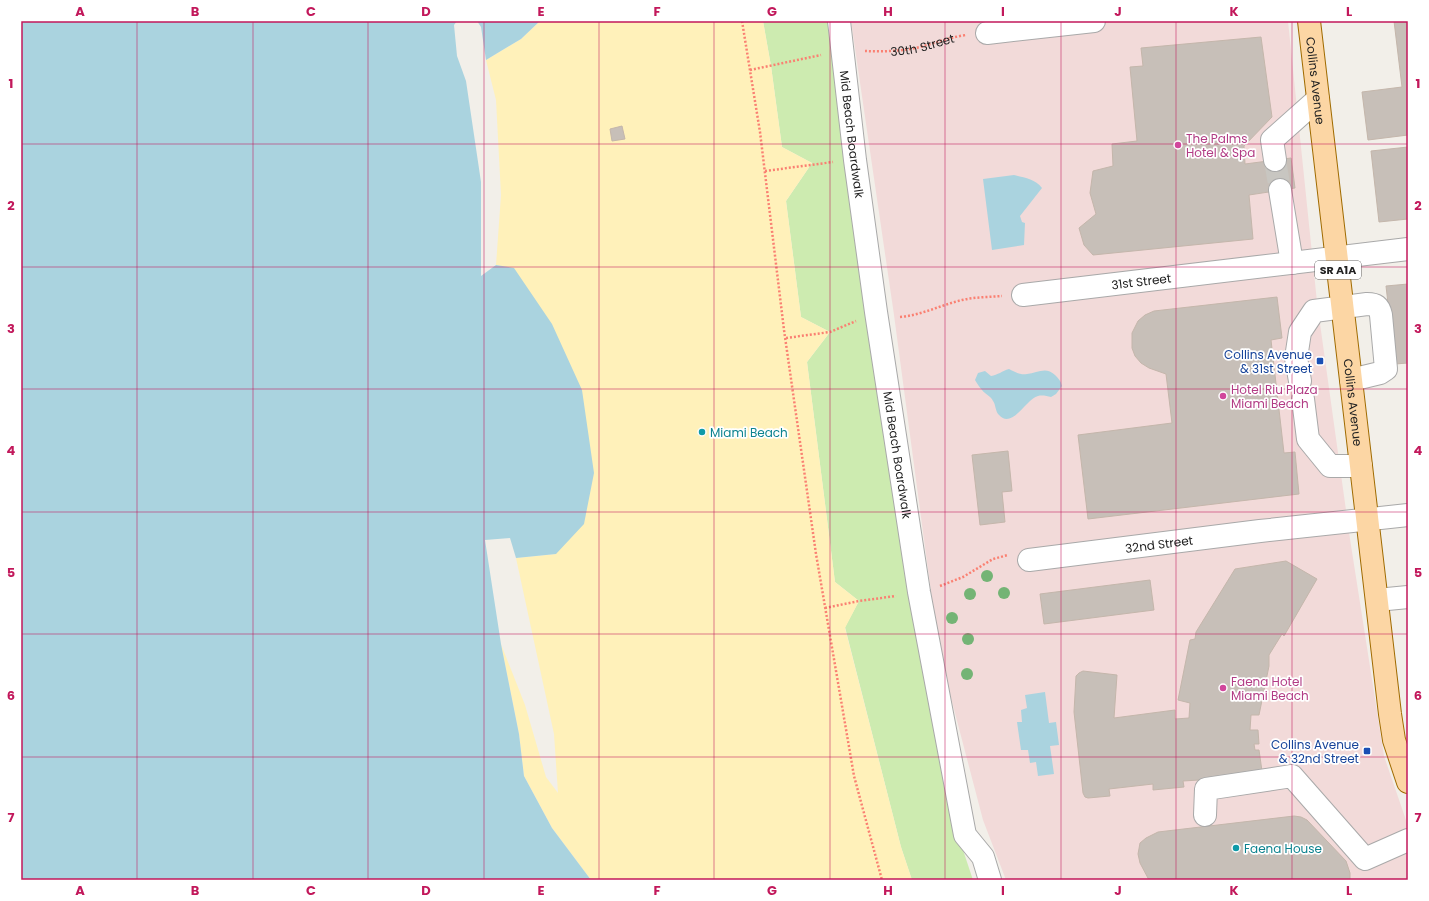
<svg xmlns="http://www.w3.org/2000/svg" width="1429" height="901" font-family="Poppins,sans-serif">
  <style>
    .commercial { fill: #f2dad9 }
    .grass { fill: #cdebb0 }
    .sand { fill: #fff1ba }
    .water { fill: #aad3df }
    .building { fill: #c7bfb8; stroke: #c4b6ab }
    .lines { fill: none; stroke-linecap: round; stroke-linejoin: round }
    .minor-tunnel { stroke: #c8c6c1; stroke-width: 22; stroke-dasharray: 22 11; stroke-linecap: butt }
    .minor-casing { stroke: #a9a9a9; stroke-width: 24 }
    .major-casing { stroke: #a06b00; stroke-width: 24 }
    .path { stroke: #fa8072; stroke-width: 2.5; stroke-dasharray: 2 2; stroke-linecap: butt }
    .minor { stroke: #fff; stroke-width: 22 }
    .major { stroke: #fcd6a4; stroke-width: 22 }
    .tree { fill: #74b475 }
    .grid { fill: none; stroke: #c2185b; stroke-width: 1; stroke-opacity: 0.55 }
    .hotel-dot { fill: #d1479c; stroke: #fff; stroke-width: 1.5 }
    .transit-dot { fill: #1a4fb4; stroke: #fff; stroke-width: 1.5 }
    .culture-dot { fill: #0f9aa8; stroke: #fff; stroke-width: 1.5 }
    .labels { text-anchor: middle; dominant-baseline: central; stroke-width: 3.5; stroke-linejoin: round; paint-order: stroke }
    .shield { fill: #fff; stroke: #646464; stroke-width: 1 }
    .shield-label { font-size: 11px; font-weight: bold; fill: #222 }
    .street-label { font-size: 12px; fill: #222; stroke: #fff }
    .hotel-label { font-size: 12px; fill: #b23c85; stroke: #fff; text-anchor: start }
    .transit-label { font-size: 12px; fill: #164399; stroke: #fff; text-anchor: end }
    .culture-label { font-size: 12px; fill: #0d838f; stroke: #fff; text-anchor: start }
    .neatline { fill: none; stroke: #c2185b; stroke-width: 1.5 }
    .grid-label { font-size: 13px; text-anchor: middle; font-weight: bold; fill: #c2185b }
  </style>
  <rect width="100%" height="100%" fill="#f2efe9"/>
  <!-- commercial -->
  <path class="commercial" d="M851,21H1288L1317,302L1350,539L1384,756L1408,826V880H1006L983,820L939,652L894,315Z"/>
  <!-- grass -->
  <path class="grass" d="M763,21H828L957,832L973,880H912L901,847L845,627L859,601L835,582L807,362L830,332L801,317L786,201L812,163L782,147L771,66Z"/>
  <!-- sand -->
  <path class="sand" d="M540,21H763L771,66L782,147L812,163L786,201L801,317L830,332L807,362L835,582L859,601L845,628L901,847L912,880H591L552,828L524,776L519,734L501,644L525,705L546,777L558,793L554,734L516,558L556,554L514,269L496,265L501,195L496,100L486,60L521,39Z"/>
  <!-- water -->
  <g class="water">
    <path d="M21,21H457L454,25L457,56L466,81L481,182V276L496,265L514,268L552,324L582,390L594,473L584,524L556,554L516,558L510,538L485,540L501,644L519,734L524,776L552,828L591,880H21Z"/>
    <path d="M477,21H540L521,39L486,60L481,27Z"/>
    <path d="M1014,175C1025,178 1035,179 1042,188L1020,216L1022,222L1025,223L1024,245L992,250L983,179Z"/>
    <path d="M1009,369C1015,372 1020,375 1027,374C1037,373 1046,366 1055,375C1058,378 1061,381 1062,386L1056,394L1051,397C1047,396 1042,395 1038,396C1026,399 1012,430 999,415C995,411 996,405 993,401C991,396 985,394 982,390C979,387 977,383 975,380L978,373L985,371L991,376C998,375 1002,371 1009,369Z"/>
    <path d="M1045,692L1049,723L1056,722L1059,745L1050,746L1054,774L1038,776L1036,762L1030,763L1028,750H1021L1017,722H1022L1021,710L1027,708L1025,695Z"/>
  </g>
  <!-- building -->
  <g class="building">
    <path d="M1394,21H1408V135L1368,140L1362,92L1402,87Z"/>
    <path d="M1261,37L1272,117L1244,146L1245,164L1291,158L1295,188L1249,195L1253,239L1093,255L1084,245L1079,228L1096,214L1090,193L1093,171L1113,166L1112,144L1137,141L1130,67L1143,66L1141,48Z"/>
    <path d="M622,126L625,139L612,141L610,129Z"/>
    <path d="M1408,147V219L1379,222L1371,151Z"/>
    <path d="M1408,284V363L1395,364L1386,286Z"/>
    <path d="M1277,297L1282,338L1271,340L1284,453L1295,452L1299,494L1088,519L1078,435L1172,423L1166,374L1149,368L1141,363L1135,356L1132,348V333L1138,321L1145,315L1154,311Z"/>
    <path d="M1008,451L1012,491L1002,492L1005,522L980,525L972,455Z"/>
    <path d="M1286,561L1317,579L1284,636L1282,634L1269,655V666L1259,715H1251L1250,730H1258L1259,744H1254L1255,750H1259L1262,771L1198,786L1199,780L1183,781L1184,787L1153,790V784L1109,789L1110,796L1088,798L1085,797L1083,793L1074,712L1076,676L1079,673L1083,671L1117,675L1114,718L1175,710V719L1189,718L1190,703L1178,700L1190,640L1195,639L1196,632L1235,569Z"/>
    <path d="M1150,580L1154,610L1044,624L1040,594Z"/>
    <path d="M1294,816L1301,817L1307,820L1346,861L1350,873V880H1149L1140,863L1138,854L1140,843L1146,838L1158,832Z"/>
  </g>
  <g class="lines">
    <!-- minor-tunnel -->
    <path class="minor-tunnel" d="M1275,160L1280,190"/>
    <!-- minor casing -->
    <g class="minor-casing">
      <g id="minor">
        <path id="s2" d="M839,21L855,160L876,312L919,592L965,835L983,857L990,880"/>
        <path d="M987,33L1094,21"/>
        <path d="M1275,160L1272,140L1318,99"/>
        <path d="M1280,190L1292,263"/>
        <path id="s3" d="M1023,295L1408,249"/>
        <path d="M1300,381L1296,358L1300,332L1314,311L1367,304C1376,304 1379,306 1381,315L1386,369L1380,373L1351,380"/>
        <path d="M1303,399L1308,439L1330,466H1361"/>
        <path id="s4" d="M1029,560L1260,531L1408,515"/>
        <path d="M1377,600L1408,597"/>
        <path d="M1205,815L1206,789L1292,776L1365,859L1408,840"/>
      </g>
    </g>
    <!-- major casing -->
    <g class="major-casing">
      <g id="major">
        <path id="s5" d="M1309,21L1390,714L1394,740L1408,782"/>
      </g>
    </g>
    <!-- path -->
    <g class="path">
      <path d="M742,21L760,132L784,330L816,554L854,776L882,880"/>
      <path id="s1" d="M865,51C885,52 908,51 927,45C941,41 952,37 966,35"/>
      <path d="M750,70L821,55"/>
      <path d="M765,171L833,162"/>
      <path d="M900,317C922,315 941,305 962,300C975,297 989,297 1002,296"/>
      <path d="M786,338L830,332L856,321"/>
      <path d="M940,586L963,577L993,559L1008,555"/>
      <path d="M825,608L859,601L896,596"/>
    </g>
    <!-- minor -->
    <use href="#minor" class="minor"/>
    <!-- major -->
    <use href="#major" class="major"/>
  </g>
  <!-- trees -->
  <g class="tree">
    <circle cx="987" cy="576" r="6"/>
    <circle cx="1004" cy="593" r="6"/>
    <circle cx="970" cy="594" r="6"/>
    <circle cx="952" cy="618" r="6"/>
    <circle cx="968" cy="639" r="6"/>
    <circle cx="967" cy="674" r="6"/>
  </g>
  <!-- grid -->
  <path class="grid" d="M137,21V880M253,21V880M368,21V880M484,21V880M599,21V880M714,21V880M830,21V880M945,21V880M1061,21V880M1176,21V880M1292,21V880M21,144H1408M21,267H1408M21,389H1408M21,512H1408M21,634H1408M21,757H1408"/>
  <!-- markers -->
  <g class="hotel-dot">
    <circle cx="1178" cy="145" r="4"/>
    <circle cx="1223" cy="396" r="4"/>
    <circle cx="1223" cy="688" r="4"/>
  </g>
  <g class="transit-dot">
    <rect x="1316" y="357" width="8" height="8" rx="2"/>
    <rect x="1363" y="747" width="8" height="8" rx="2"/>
  </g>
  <g class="culture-dot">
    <circle cx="702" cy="432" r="4"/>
    <circle cx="1236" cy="848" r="4"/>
  </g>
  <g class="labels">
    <!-- shield labels -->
    <rect class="shield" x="1315" y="261" width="46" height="18" rx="3"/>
    <g class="shield-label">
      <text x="1338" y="270">SR A1A</text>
    </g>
    <!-- street labels -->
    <g class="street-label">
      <text stroke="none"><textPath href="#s1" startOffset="58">30th Street</textPath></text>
      <text stroke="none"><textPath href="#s5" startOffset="60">Collins Avenue</textPath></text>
      <text stroke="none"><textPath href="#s2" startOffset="114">Mid Beach Boardwalk</textPath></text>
      <text stroke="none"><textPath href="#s3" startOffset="119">31st Street</textPath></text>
      <text stroke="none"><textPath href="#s5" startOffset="384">Collins Avenue</textPath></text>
      <text stroke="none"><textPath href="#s2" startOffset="438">Mid Beach Boardwalk</textPath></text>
      <text stroke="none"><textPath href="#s4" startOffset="131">32nd Street</textPath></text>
    </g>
    <!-- hotel labels -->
    <g class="hotel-label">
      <text x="1186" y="138">The Palms<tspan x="1186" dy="14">Hotel &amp; Spa</tspan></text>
      <text x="1231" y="389">Hotel Riu Plaza<tspan x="1231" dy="14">Miami Beach</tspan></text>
      <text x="1231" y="681">Faena Hotel<tspan x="1231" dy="14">Miami Beach</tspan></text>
    </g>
    <!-- transit labels -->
    <g class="transit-label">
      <text x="1312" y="354">Collins Avenue<tspan x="1312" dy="14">&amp; 31st Street</tspan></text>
      <text x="1359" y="744">Collins Avenue<tspan x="1359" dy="14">&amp; 32nd Street</tspan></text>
    </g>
    <!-- culture labels -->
    <g class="culture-label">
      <text x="710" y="432">Miami Beach</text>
      <text x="1244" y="848">Faena House</text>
    </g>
  </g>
  <!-- border -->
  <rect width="1429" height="901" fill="none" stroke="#ffffff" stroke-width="44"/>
  <rect x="22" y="22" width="1385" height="857" class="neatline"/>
  <g class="grid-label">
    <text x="80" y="16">A</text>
    <text x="195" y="16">B</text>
    <text x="311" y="16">C</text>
    <text x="426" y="16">D</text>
    <text x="541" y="16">E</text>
    <text x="657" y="16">F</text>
    <text x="772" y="16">G</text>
    <text x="888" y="16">H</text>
    <text x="1003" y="16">I</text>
    <text x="1118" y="16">J</text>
    <text x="1234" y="16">K</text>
    <text x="1349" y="16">L</text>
    <text x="11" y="88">1</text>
    <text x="1418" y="88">1</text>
    <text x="11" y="210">2</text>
    <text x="1418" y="210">2</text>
    <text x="11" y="333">3</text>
    <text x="1418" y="333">3</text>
    <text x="11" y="455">4</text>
    <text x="1418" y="455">4</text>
    <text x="11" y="577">5</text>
    <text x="1418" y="577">5</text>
    <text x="11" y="700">6</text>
    <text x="1418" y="700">6</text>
    <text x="11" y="822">7</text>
    <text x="1418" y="822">7</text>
    <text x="80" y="895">A</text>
    <text x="195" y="895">B</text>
    <text x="311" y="895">C</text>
    <text x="426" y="895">D</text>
    <text x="541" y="895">E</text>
    <text x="657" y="895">F</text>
    <text x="772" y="895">G</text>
    <text x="888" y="895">H</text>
    <text x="1003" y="895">I</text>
    <text x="1118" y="895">J</text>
    <text x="1234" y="895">K</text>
    <text x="1349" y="895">L</text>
  </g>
</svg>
